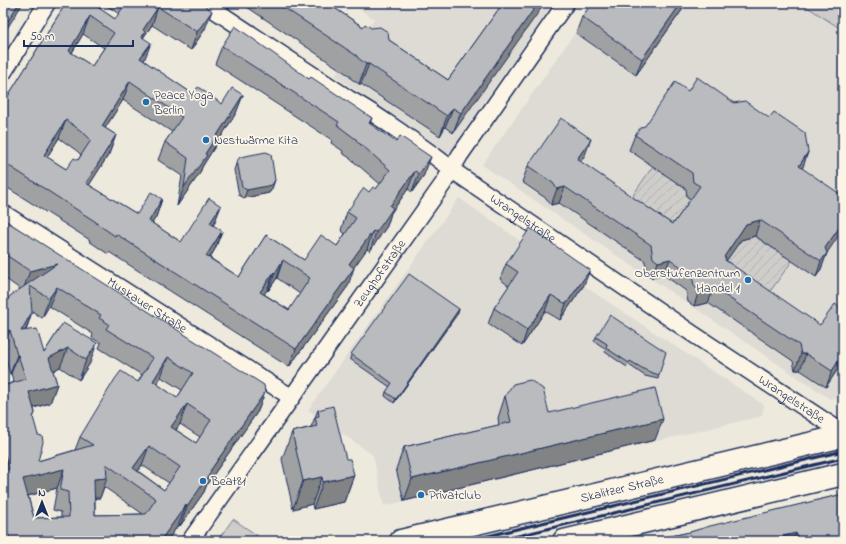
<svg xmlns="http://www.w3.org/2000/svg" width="846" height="544" font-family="'Indie Flower',sans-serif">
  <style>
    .built { fill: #dedbd4 }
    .grass { fill: #cfcdca; stroke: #757e94 }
    .garden { fill: url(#garden-furrows); stroke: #757e94 }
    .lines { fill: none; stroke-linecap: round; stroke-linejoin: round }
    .street-casing { stroke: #1b2f5e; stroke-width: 19 }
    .secondary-casing { stroke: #1b2f5e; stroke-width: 25 }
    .street { stroke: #fcf5e5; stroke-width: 16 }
    .secondary { stroke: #fcf5e5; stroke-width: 22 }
    .rail { stroke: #1b2f5e; stroke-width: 3 }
    .wall { fill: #a0a1a3; stroke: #1b2f5e; fill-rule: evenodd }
    .shaded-wall { fill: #828385; stroke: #1b2f5e }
    .building { fill: #babbbe; stroke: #1b2f5e; fill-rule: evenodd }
    .poi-dot { fill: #1f6fb2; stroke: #fcf5e5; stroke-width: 1.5 }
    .labels { text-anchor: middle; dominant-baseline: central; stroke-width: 3.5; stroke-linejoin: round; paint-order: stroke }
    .poi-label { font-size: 13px; fill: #1b2f5e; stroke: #fcf5e5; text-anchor: start }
    .street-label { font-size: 13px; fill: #1b2f5e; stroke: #fcf5e5 }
  </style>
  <defs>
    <pattern id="garden-furrows" width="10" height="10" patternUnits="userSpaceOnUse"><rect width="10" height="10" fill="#cfcdca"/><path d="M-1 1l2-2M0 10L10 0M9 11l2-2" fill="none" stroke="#b1b0b0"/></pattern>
  </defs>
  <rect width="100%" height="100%" fill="#eee9dd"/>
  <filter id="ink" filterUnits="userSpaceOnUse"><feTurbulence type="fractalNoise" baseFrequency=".025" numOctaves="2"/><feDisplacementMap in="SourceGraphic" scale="8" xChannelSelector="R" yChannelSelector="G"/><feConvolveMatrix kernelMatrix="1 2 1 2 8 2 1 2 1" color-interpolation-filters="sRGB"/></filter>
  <g filter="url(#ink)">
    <!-- built -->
    <g class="built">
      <path d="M350,3H554L460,137L462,138L454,153L448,155L445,154L433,146L435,143L335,76L374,19Z"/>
      <path d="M596,3H843V396L830,399L482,165Z"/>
      <path d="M459,198L599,296L764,405L762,416L384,506L373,455L308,410Z"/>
    </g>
    <!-- grass -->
    <g class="grass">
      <path d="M801,3H843V26L841,29Z"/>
      <path d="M233,519L258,536L235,541H217Z"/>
    </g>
    <!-- garden -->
    <g class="garden">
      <path d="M653,166L689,191L695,202L669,239L625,211L633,197V195Z"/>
      <path d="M744,235H753L792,261L761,304L718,273Z"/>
    </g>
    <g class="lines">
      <!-- street casing -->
      <g class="street-casing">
        <g id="street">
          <path id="s1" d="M204,3L349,99C368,109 384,121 402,133C419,145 436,156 452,170L693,334L843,433"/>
          <path d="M3,73L47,3"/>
          <path id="s2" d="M3,213L291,397"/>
          <path id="s3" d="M190,541L443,184L460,155L566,3"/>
        </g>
      </g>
      <!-- secondary casing -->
      <g class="secondary-casing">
        <g id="secondary">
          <path id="s4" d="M401,541L843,436"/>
          <path d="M564,541L843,474"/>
        </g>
      </g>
      <!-- street -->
      <use href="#street" class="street"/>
      <!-- secondary -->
      <use href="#secondary" class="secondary"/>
      <!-- rail -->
      <g class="rail">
        <path d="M467,541L843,451"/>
        <path d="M497,541L843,458"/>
      </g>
    </g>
    <!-- wall -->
    <g class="wall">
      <path d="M66,3H201L205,29L191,50L152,25L143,38L144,61L193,94L222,104L243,95L236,113L202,167L200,173L177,206L182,176L158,160L165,142L172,132L123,100L105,128L116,135L109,154L89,185L137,214L162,199L156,217L152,223L181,242L221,206L213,226L222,231L215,249L210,258L239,277L266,235L304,260L337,246L345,234L341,230L347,212L369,192L376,189L380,184L358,165L350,159V158L342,153L343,151L331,143L332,140L215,64L222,46L309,79L372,118L370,124L424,175L412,192L408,189L391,213L387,226L376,242L370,251L367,249L353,267L348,286L289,367L109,252L108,254L89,241L90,240L3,185V104ZM103,3L119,14L115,19L100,9ZM83,34L104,48L92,66L72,53ZM59,138L77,151L81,155L78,160L66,169L47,157ZM277,278L300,294L289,310L264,294L267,290L268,291Z"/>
      <path d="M241,3H327L363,27L389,40L448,80L503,3L453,133L445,127L440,136L361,84H359L350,78V76Z"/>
      <path d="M592,3H687L636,75L576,33L582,17Z"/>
      <path d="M688,91L734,103L808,152L802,168L827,253L821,269L816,277L755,236L741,240L726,260L843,361L826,387L800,370H795L793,361L708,303L694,306L688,302L686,291L664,275L652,278L647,274L645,261L559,203L551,205L547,199L522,182L528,166L585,155L580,162L672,224L674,223L691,199L687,197L686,189L629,150L635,135Z"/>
      <path d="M237,161L272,189L269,193L244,198L239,195L234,170Z"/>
      <path d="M3,219L265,392L258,411L207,484L204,492L180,526L179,524L167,541H3V386L14,382L11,374H10L3,349V306L20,289L3,277ZM49,306L93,334L92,338L101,343L99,348L142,375L138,382L80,437L75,450L38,461L33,418L35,413L34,408L50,403L57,384L53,371L60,367L79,380L90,363L63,323L44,353L26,331L32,311L42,318ZM161,377L182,390L177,398L157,384ZM180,424L200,437L196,443L176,430ZM142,465L169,483L164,490L138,471ZM104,487L143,514L95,515V498H100ZM57,488L53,510L61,512V517L34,518L28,496Z"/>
      <path d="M506,264L584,285L560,320L545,311L522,346L488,324L494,308L509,286L500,279Z"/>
      <path d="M459,309L458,313L394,403L385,396L386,392L390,387L350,359L351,354Z"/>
      <path d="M596,337L659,375L658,379L645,376L629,365L627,367L605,352L606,349L594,341Z"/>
      <path d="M505,396L549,413L655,440L404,501L396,469L404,447L499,425L498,418Z"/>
      <path d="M318,410L354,475L344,502L313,509L312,504L293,509L282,459L292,432L311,427Z"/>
      <path d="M843,494V538L841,541H648L690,532Z"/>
    </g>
    <!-- shaded-wall -->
    <g class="shaded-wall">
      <path d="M19,3H23L3,35V29Z"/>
      <path d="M98,3H103L93,19L96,6Z"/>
      <path d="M538,3H545L453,133L461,113Z"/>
      <path d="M681,3H687L636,75L642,59Z"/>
      <path d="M158,7L152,25L143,38L139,50L143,30Z"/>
      <path d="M212,11L205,29L191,50L197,32Z"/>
      <path d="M90,16L83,34L62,69L69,51Z"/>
      <path d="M151,43L144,61L140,58Z"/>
      <path d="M366,64H369L361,84H359Z"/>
      <path d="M130,81L123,100L95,144L102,126Z"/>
      <path d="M243,95L236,113L202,167L200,173L177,206L184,187Z"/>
      <path d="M453,108L445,127L440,136L447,116Z"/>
      <path d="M66,120L59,138L37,173L44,155Z"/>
      <path d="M116,135L109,154L79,201L86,183Z"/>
      <path d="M591,139L585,155L571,175L577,159Z"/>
      <path d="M808,152L803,167L793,182L799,166Z"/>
      <path d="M431,157L424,175L412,192L419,174Z"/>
      <path d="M415,171L408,189L391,213L387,226L370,251L376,232L390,206Z"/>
      <path d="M275,180L272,189L269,193L244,198L247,190Z"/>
      <path d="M565,187L559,203L551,205L557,189Z"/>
      <path d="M162,199L156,217L142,239L149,221Z"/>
      <path d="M221,206L214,224L203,241L210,223Z"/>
      <path d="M760,220L755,236L741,240L724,264V257L746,224Z"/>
      <path d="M843,222V229L827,253L821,269L816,277L825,248Z"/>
      <path d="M222,231L215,249L199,274L206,256Z"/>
      <path d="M373,231L367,249L343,283L349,264Z"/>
      <path d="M670,259L664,275L652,278L658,262Z"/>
      <path d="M283,260L277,278L268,291L275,273Z"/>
      <path d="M57,264L30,286L23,290L30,271Z"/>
      <path d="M354,268L348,286L289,367L296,349Z"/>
      <path d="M590,270L584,285L560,320L566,304Z"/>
      <path d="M274,272L267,290L254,310L260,292Z"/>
      <path d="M57,287L49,306L42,318L49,298Z"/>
      <path d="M714,288L708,303L694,306L699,290Z"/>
      <path d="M551,295L545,311L522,346L527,330Z"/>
      <path d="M459,309L458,313L394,403L396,399Z"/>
      <path d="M32,312L25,332L21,331Z"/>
      <path d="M10,330L3,349V332Z"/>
      <path d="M97,343L90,363L79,380L86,360Z"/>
      <path d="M68,348L60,367L42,377L49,358Z"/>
      <path d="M801,354H806L800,370H795Z"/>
      <path d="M843,354V361L826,387L832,371Z"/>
      <path d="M17,355H18L11,374H10Z"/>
      <path d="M168,357L161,377L146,401L153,381Z"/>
      <path d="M57,384L50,403L22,411L29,392Z"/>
      <path d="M265,392L258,411L207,484L204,492L180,526L187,507L210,471Z"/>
      <path d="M187,404L180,424L164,446L171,427Z"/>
      <path d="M663,419L655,440L404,501L412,479Z"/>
      <path d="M149,446L142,465L131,481L133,468Z"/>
      <path d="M64,469L57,488L16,499L23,479Z"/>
      <path d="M354,475L344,502L313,509L323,482Z"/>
      <path d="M322,477L312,504L293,509L303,481Z"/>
      <path d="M107,478L100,498H87L94,479Z"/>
      <path d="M186,505L179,524L167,541H160Z"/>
      <path d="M843,530V538L841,541H837Z"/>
      <path d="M796,533L793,541H771L775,538Z"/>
    </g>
    <!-- building -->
    <g class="building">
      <path d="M3,3H19L3,29Z"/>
      <path d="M66,3H98L96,6L115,19L126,3H201L212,11L197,32L158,7L143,30L145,32L142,37L151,43L140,58L193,94L198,87L222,104L232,88L243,95L205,154L207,155L184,187L188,158L165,142L182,117L130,81L102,126L116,135L86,183L137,214L151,192L162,199L149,221L181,242L209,198L221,206L210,223L222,231L206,256L239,277L266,235L304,260L321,235L337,246L356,218L347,212L358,196L364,188L369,192L373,187L376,189L390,170L364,147L356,141L357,140L337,125L339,122L222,46L235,26L309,79L311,77L372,118L369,123L396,142L400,136L431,157L419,174L415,171L390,206L393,208L382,224L376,232L373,231L349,264L354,268L296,349L116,234L115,236L96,223V222L3,162V104ZM90,16L114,33L92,66L69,51ZM66,120L84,133L91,140L78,160L74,158L66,169L44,155ZM283,260L310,278L289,310L260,292L274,272L275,273Z"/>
      <path d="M277,3H327L363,27L365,24L371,28L380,27L388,32L389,40L448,80L503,3H538L461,113L453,108L447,116L369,64H366L358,58L357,56Z"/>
      <path d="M592,3H681L642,59L582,17Z"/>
      <path d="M697,77L734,103L745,101L769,118L774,112L805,133L808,152L799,166L843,196V222L825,248L827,253L821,261L760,220L746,224L724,257L726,258L725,260L820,325L835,304L843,310V354L832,371L806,354H801L799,345L714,288L699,290L694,286L692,275L670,259L658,262L653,258L651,245L565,187L557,189L553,183L528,166L561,118L591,139L577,159L672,224L673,222L674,223L700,186L693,182L692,173L635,135L641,127L645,126L675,82L688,91Z"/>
      <path d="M266,152L271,154L275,180L272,185L247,190L242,187L237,161L240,157Z"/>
      <path d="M3,219L264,385L265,392L210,471L211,472L187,507L186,505L160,541H10L3,518V471L9,469L3,448V386L26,379L18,355H17L10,330L3,332V306L10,296L57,264L30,271L3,253ZM30,286L49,298L57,287L101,315L99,318L109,324L106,329L153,358L138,382L121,371L115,379L80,437L93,445L38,461L43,442L42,436L38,435L33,417L35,413L29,392L57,384L49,358L68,348L86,360L97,343L63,323L44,353L37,329L21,331L32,312ZM168,357L193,373L177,398L153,381ZM187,404L211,420L196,443L171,427ZM149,446L180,467L164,490L133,468ZM106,464L156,499L146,514L95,515L94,479L107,478ZM64,469L60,490L68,492L69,517L34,518L23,479Z"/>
      <path d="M530,228L590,270L566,304L551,295L527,330L494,308L518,272L506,264Z"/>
      <path d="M409,274L459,309L396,399L386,392L392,383L351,354Z"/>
      <path d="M610,315L666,352L659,375L647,371L630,361L629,363L606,348L607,344L596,337Z"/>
      <path d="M530,380L543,389L549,413L655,388L663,419L412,479L404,447L511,422L505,396L513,384Z"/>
      <path d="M333,406L346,459H350L354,475L323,482L322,477L303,481L292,432L317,426L315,417L319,416L318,410Z"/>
      <path d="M843,494V530L837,541H799L796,533L775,538V540L771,541H648L690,532L710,526Z"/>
    </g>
  </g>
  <!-- markers -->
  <g class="poi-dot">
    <circle cx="146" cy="102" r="4"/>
    <circle cx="206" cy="140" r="4"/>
    <circle cx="748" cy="280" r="4"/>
    <circle cx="203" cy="481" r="4"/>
    <circle cx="421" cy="495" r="4"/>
  </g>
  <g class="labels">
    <!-- poi labels -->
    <g class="poi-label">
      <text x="154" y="95">Peace Yoga<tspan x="154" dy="15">Berlin</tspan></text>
      <text x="214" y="140">Nestwärme Kita</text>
      <text x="740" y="273" text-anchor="end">Oberstufenzentrum<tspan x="740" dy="15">Handel 1</tspan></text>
      <text x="211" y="481">Beat81</text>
      <text x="429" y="495">Privatclub</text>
    </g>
    <!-- street labels -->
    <g class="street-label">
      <text stroke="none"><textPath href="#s1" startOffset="385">Wrangelstraße</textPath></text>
      <text stroke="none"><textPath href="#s3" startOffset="328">Zeughofstraße</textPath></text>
      <text stroke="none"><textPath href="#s2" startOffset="171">Muskauer Straße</textPath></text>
      <text stroke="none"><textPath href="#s1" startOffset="709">Wrangelstraße</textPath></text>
      <text stroke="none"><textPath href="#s4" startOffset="227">Skalitzer Straße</textPath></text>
    </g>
  </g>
  <!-- margin -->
  <rect width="846" height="544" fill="none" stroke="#fcf5e5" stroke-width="16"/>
  <rect x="8" y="8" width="830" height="528" fill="none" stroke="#1b2f5e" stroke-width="1.5" filter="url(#ink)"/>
  <!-- north arrow -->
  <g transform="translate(42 502)" stroke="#fcf5e5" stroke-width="3" paint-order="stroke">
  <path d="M0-3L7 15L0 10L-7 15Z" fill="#1b2f5e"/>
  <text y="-6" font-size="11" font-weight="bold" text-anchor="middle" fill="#1b2f5e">N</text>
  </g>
  <!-- scale -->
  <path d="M24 40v6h109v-6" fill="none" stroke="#1b2f5e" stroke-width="2"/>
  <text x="30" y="40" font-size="12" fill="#1b2f5e" stroke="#fcf5e5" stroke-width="3" paint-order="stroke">50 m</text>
</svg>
